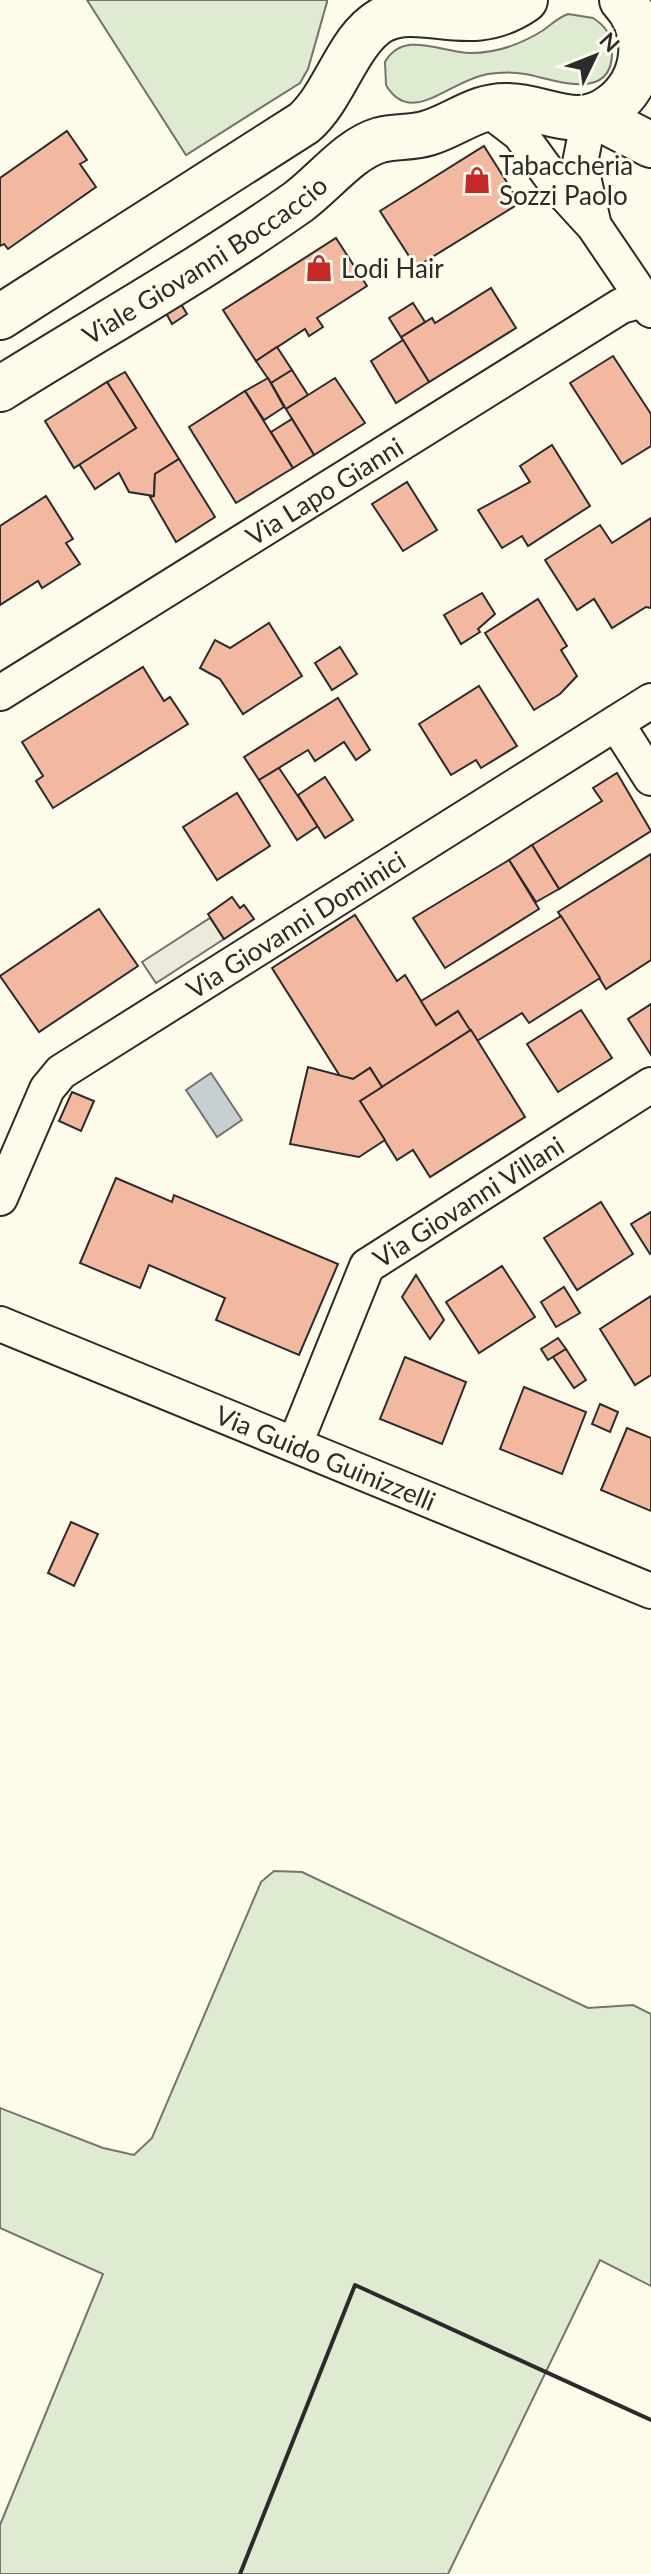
<svg xmlns="http://www.w3.org/2000/svg" width="651" height="2574" font-family="Lato,sans-serif">
  <style>
    .green { fill: #deebd1; stroke: #74746e; stroke-width: 2 }
    .parking { fill: #eceadb; stroke: #74746e; stroke-width: 2 }
    .water { fill: #c7d0d0; stroke: #74746e; stroke-width: 2 }
    .building { fill: #f2b8a0; stroke: #2b2b2b; stroke-width: 2 }
    .lines { fill: none; stroke-linecap: round; stroke-linejoin: round }
    .minor-casing { stroke: #2b2b2b; stroke-width: 38 }
    .tertiary-casing { stroke: #2b2b2b; stroke-width: 48 }
    .minor { stroke: #fdfbea; stroke-width: 34 }
    .tertiary { stroke: #fdfbea; stroke-width: 44 }
    .wall { stroke: #2b2b2b; stroke-width: 4 }
    .labels { text-anchor: middle; dominant-baseline: central; stroke-width: 6; stroke-linejoin: round; paint-order: stroke }
    .poi-label { font-size: 26px; fill: #2b2b2b; stroke: #fdfbea; text-anchor: start }
    .street-label { font-size: 26px; fill: #2b2b2b; stroke: #fdfbea }
  </style>
  <rect width="100%" height="100%" fill="#fdfbea"/>
  <!-- green -->
  <g class="green">
    <path d="M87,0H327V2L308,69L300,83L186,155Z"/>
    <path d="M568,14L593,18C604,25 612,35 612,48C615,105 554,79 525,74C514,72 500,72 488,74C450,80 411,128 386,85L385,62C404,29 441,53 471,53C496,53 521,44 542,31C551,25 557,18 568,14Z"/>
    <path d="M274,1871L302,1872L588,2008L633,2005L651,2014V2286L600,2260L448,2574H0V2525L103,2274L0,2228V2108L103,2148L134,2155L152,2138L261,1882Z"/>
  </g>
  <!-- parking -->
  <path class="parking" d="M210,918L224,939L156,983L142,962Z"/>
  <!-- water -->
  <path class="water" d="M211,1073L242,1120L217,1137L186,1090Z"/>
  <!-- building -->
  <g class="building">
    <path d="M67,131L87,160L80,164L96,187L8,249L4,244L0,246V178Z"/>
    <path d="M484,146L520,203L416,267L380,211Z"/>
    <path d="M336,238L367,286L317,318L323,327L309,336L305,329L256,361L223,310Z"/>
    <path d="M491,288L516,328L429,382L401,337L432,318L435,323Z"/>
    <path d="M413,303L425,322L401,337L389,318Z"/>
    <path d="M181,304L187,314L172,324L166,313Z"/>
    <path d="M403,340L429,382L396,403L371,361Z"/>
    <path d="M277,347L292,370L271,383L256,361Z"/>
    <path d="M613,356L651,414V446L622,464L570,383Z"/>
    <path d="M292,370L308,395L286,409L271,383Z"/>
    <path d="M125,372L179,459L155,474L154,496L129,492L119,473L95,489L79,464L136,428L107,382Z"/>
    <path d="M268,378L284,407L264,420L245,391Z"/>
    <path d="M335,378L365,423L314,455L286,409Z"/>
    <path d="M107,382L136,428L74,468L45,421Z"/>
    <path d="M245,391L293,468L236,503L189,427Z"/>
    <path d="M292,419L314,455L293,468L271,432Z"/>
    <path d="M552,445L590,506L528,546L522,536L502,548L478,510L530,482L520,466Z"/>
    <path d="M179,459L215,517L176,542L150,497L154,496L155,474Z"/>
    <path d="M407,482L437,530L403,551L372,504Z"/>
    <path d="M46,496L73,539L66,543L80,564L42,588L38,581L0,605V526Z"/>
    <path d="M651,518V608L646,607L612,628L594,599L577,610L545,560L600,525L612,543Z"/>
    <path d="M482,593L495,614L478,629L480,632L461,644L444,615Z"/>
    <path d="M538,599L567,646L561,650L577,676L560,694L534,710L485,633Z"/>
    <path d="M269,623L302,676L243,714L220,679L200,668L215,640L230,648Z"/>
    <path d="M340,647L357,674L332,690L315,663Z"/>
    <path d="M143,667L164,701L170,697L188,724L53,808L36,781L43,776L22,742Z"/>
    <path d="M479,686L517,746L481,768L476,760L451,775L419,724Z"/>
    <path d="M338,698L370,750L356,760L344,742L315,761L308,750L259,780L244,757Z"/>
    <path d="M279,768L318,826L297,840L259,780Z"/>
    <path d="M617,773L651,831L559,889L532,845L602,801L593,788Z"/>
    <path d="M325,777L353,820L325,838L298,795Z"/>
    <path d="M237,793L270,846L217,880L183,827Z"/>
    <path d="M532,845L559,889L536,902L509,860Z"/>
    <path d="M651,854V960L606,989L558,912Z"/>
    <path d="M509,860L539,909L445,968L413,918Z"/>
    <path d="M232,897L240,908L244,905L254,919L224,939L208,914Z"/>
    <path d="M99,909L138,966L39,1032L0,976Z"/>
    <path d="M355,915L397,981L405,975L436,1025L458,1011L471,1030L382,1087L370,1068L353,1079L340,1076L272,968Z"/>
    <path d="M561,916L600,978L529,1023L522,1013L477,1041L458,1011L436,1025L421,1001Z"/>
    <path d="M651,1004V1055L628,1019Z"/>
    <path d="M581,1010L612,1058L558,1092L527,1044Z"/>
    <path d="M471,1030L525,1117L430,1177L413,1150L397,1160L360,1101Z"/>
    <path d="M308,1067L353,1079L370,1068L382,1087L360,1101L385,1140L359,1157L290,1144Z"/>
    <path d="M72,1092L94,1101L81,1131L59,1121Z"/>
    <path d="M116,1178L172,1202L174,1195L338,1264L299,1355L216,1320L225,1298L149,1265L140,1288L80,1263Z"/>
    <path d="M601,1202L633,1254L577,1290L544,1238Z"/>
    <path d="M651,1212V1253L650,1254L631,1224Z"/>
    <path d="M502,1266L535,1317L479,1353L446,1302Z"/>
    <path d="M416,1275L444,1320L430,1339L402,1297Z"/>
    <path d="M564,1287L580,1313L556,1327L541,1302Z"/>
    <path d="M651,1296V1375L635,1385L600,1329Z"/>
    <path d="M558,1338L566,1349L548,1360L541,1349Z"/>
    <path d="M566,1349L586,1380L574,1388L553,1357Z"/>
    <path d="M405,1357L466,1382L442,1444L380,1419Z"/>
    <path d="M524,1387L586,1412L562,1474L500,1449Z"/>
    <path d="M600,1404L618,1412L610,1432L592,1424Z"/>
    <path d="M627,1428L651,1438V1511L601,1490Z"/>
    <path d="M71,1522L98,1534L74,1586L48,1573Z"/>
  </g>
  <g class="lines">
    <!-- minor casing -->
    <g class="minor-casing">
      <g id="minor">
        <path d="M486,108L520,134L560,189L594,226L651,310"/>
        <path d="M589,118L580,163L593,222"/>
        <path id="s1" d="M0,693L621,306L651,298"/>
        <path d="M616,723L651,778"/>
        <path id="s2" d="M0,1198L47,1089L61,1072L651,701"/>
        <path id="s3" d="M0,1324L651,1591"/>
        <path id="s4" d="M295,1444L367,1266L651,1085"/>
      </g>
    </g>
    <!-- tertiary casing -->
    <g class="tertiary-casing">
      <g id="tertiary">
        <path d="M595,116L651,145"/>
        <path d="M0,317L304,123C336,95 347,40 382,20C424,0 469,39 525,0"/>
        <path id="s5" d="M0,389C99,327 203,269 298,202C324,183 349,149 380,140C396,136 412,138 428,133C455,125 477,105 507,106C545,106 577,133 612,106C647,80 651,31 622,0"/>
      </g>
    </g>
    <!-- minor -->
    <use href="#minor" class="minor"/>
    <!-- tertiary -->
    <use href="#tertiary" class="tertiary"/>
    <!-- wall -->
    <path class="wall" d="M240,2574L355,2285L651,2420"/>
  </g>
  <!-- icons -->
  <defs>
    <g id="shop-bare" transform="scale(2.16)"><path d="M-5-2.5h2.3a2.7 3.5 0 0 1 5.4 0H5L5.5 6h-11ZM-1.5-2.5h3a1.5 2.3 0 0 0-3 0Z" fill="#c62828" stroke="#fdfbea" stroke-width="2.5" paint-order="stroke"/></g>
  </defs>
  <g fill-rule="evenodd">
    <use href="#shop-bare" x="477" y="180"/>
    <use href="#shop-bare" x="319" y="268"/>
  </g>
  <g class="labels">
    <!-- poi labels -->
    <g class="poi-label">
      <text x="499" y="165">Tabaccheria<tspan x="499" dy="30">Sozzi Paolo</tspan></text>
      <text x="341" y="268">Lodi Hair</text>
    </g>
    <!-- street labels -->
    <g class="street-label">
      <text stroke="none"><textPath href="#s5" startOffset="242">Viale Giovanni Boccaccio</textPath></text>
      <text stroke="none"><textPath href="#s1" startOffset="382">Via Lapo Gianni</textPath></text>
      <text stroke="none"><textPath href="#s2" startOffset="418">Via Giovanni Dominici</textPath></text>
      <text stroke="none"><textPath href="#s4" startOffset="312">Via Giovanni Villani</textPath></text>
      <text stroke="none"><textPath href="#s3" startOffset="352">Via Guido Guinizzelli</textPath></text>
    </g>
  </g>
  <!-- north arrow -->
  <g transform="translate(595 56) rotate(47)" stroke="#fdfbea" stroke-width="6" paint-order="stroke">
  <path d="M0-6L14 30L0 20L-14 30Z" fill="#2b2b2b"/>
  <text y="-12" font-size="22" font-weight="bold" text-anchor="middle" fill="#2b2b2b">N</text>
  </g>
</svg>
